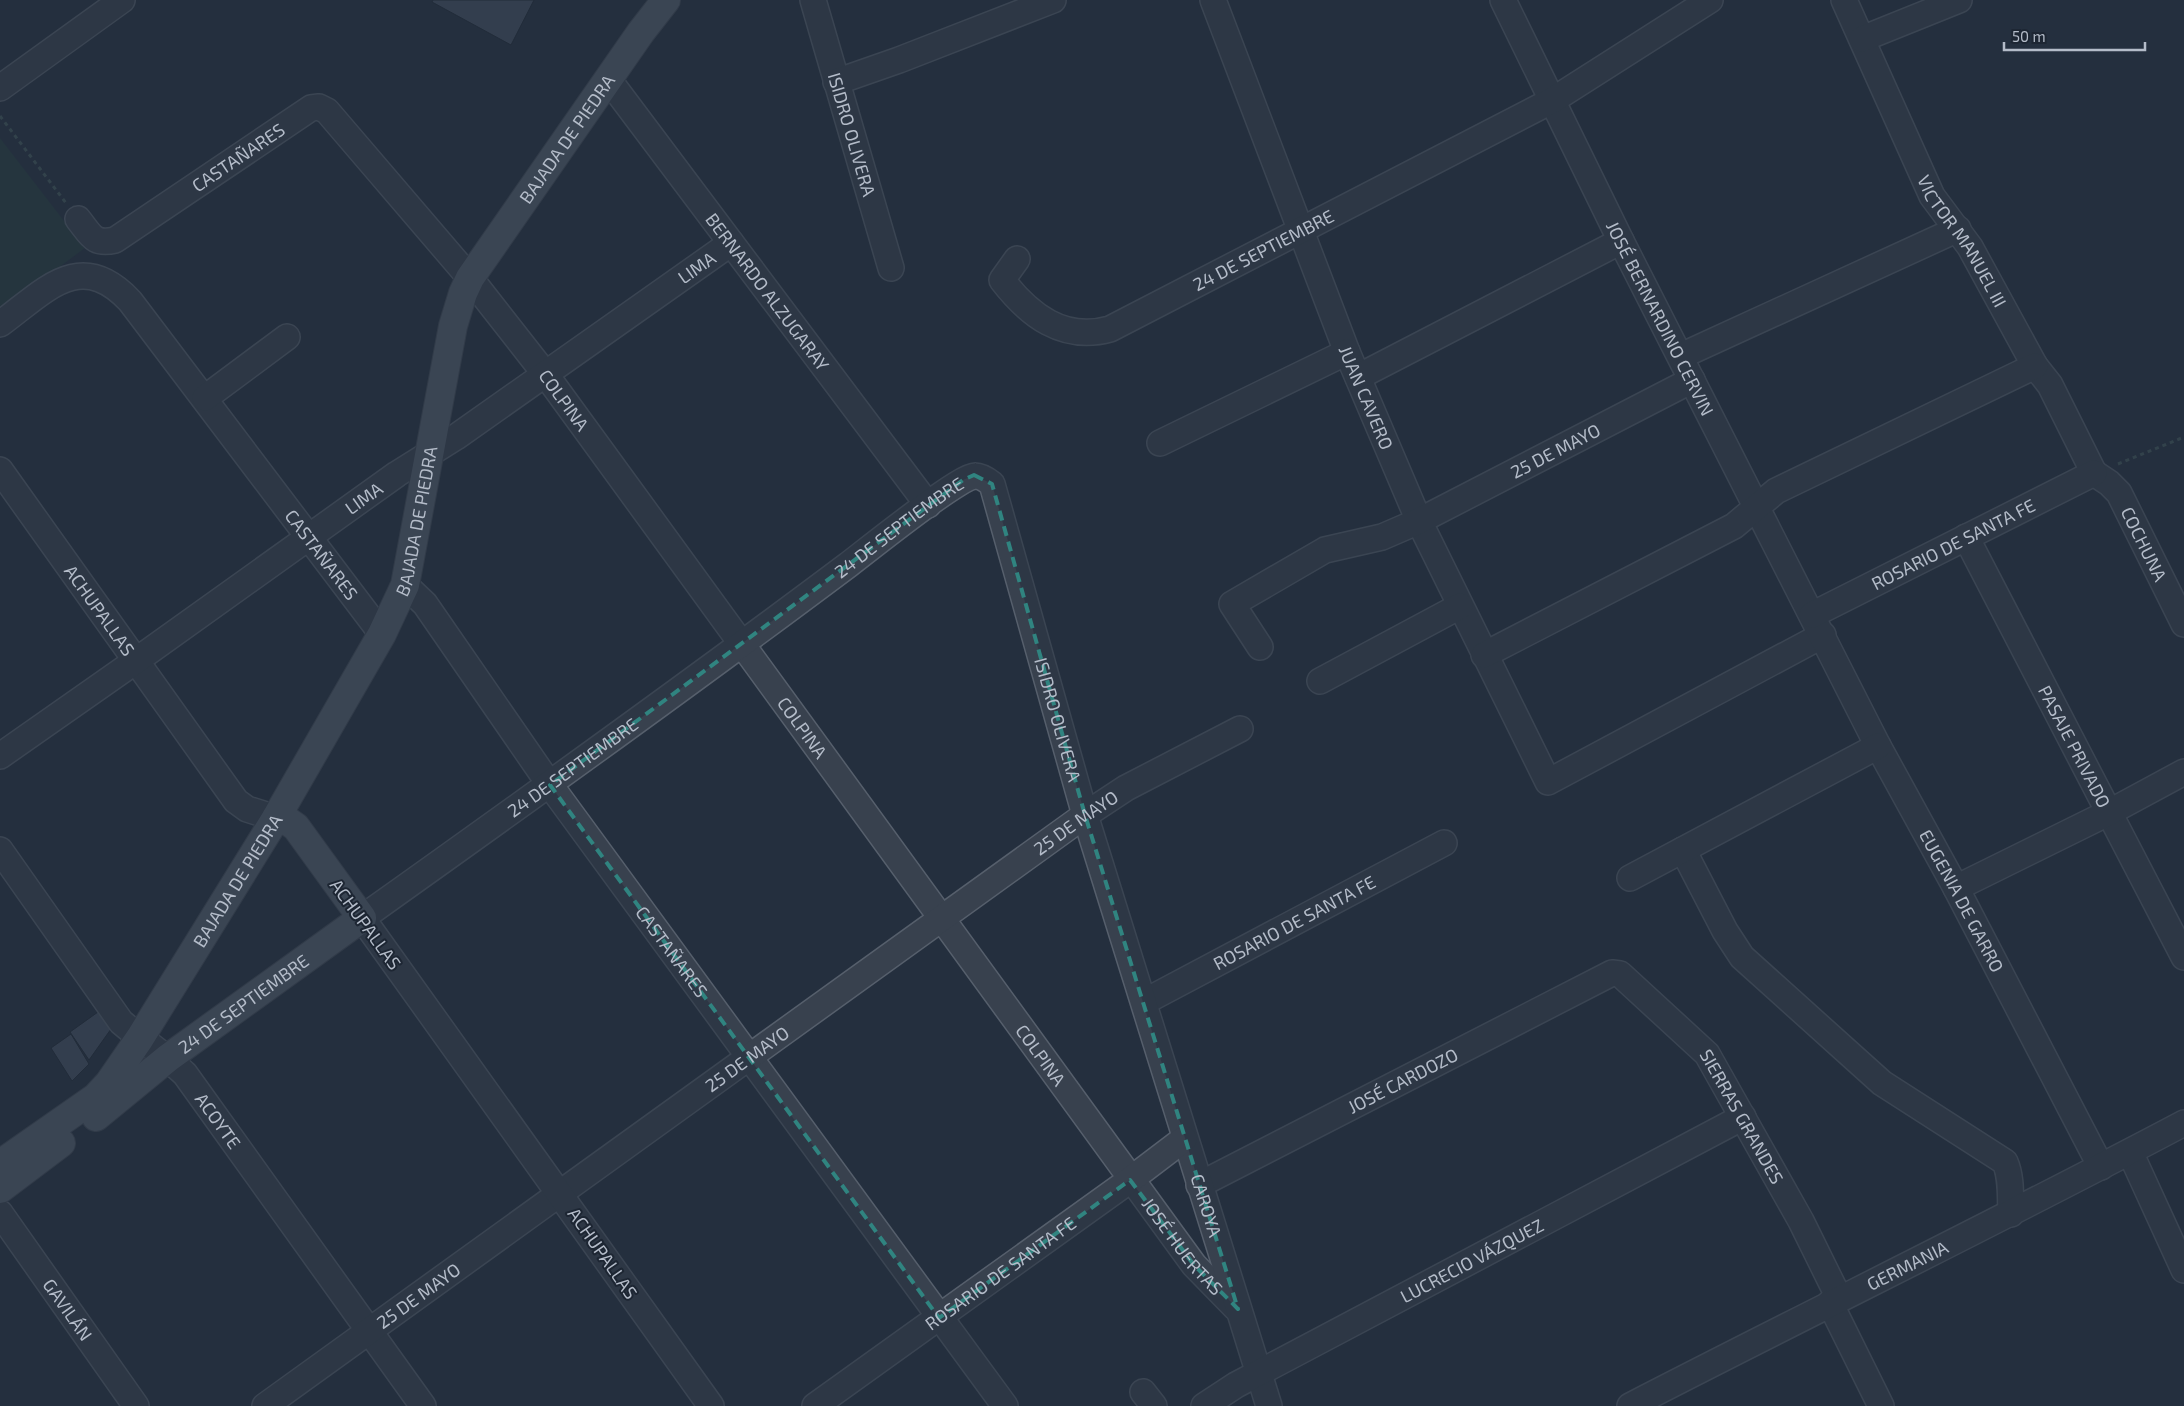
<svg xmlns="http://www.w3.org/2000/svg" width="2184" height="1406" font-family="'Exo 2',sans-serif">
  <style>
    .green { fill: #263c3f }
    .building { fill: #455162; stroke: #1f2835 }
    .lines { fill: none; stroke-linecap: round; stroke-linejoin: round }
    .minor-casing { stroke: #565f6c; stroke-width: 28 }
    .major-casing { stroke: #414a57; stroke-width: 30 }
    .path { stroke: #44595c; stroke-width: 3; stroke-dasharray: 4 4; stroke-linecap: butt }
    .minor { stroke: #38414e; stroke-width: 25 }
    .major { stroke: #56606e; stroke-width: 28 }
    .marked { fill: none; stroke: #308480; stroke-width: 4; stroke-dasharray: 10 6; stroke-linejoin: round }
    .labels { text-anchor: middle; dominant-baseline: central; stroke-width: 4; stroke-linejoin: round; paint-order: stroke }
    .street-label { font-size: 18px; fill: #b4bcc9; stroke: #1d2633 }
  </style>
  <rect width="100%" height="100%" fill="#242f3e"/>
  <!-- green -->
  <path class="green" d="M0,138L85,248L0,311Z"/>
  <!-- building -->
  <g class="building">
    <path d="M433,0H534L511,45L432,2Z"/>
    <path d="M98,1012L111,1029L89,1060L70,1032Z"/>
    <path d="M71,1034L89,1064L72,1081L51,1048Z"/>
  </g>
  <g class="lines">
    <!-- minor casing -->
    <g class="minor-casing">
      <g id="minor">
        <path id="s1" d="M813,0L891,268"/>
        <path id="s2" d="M1213,0L1347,352L1419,521L1548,782L1823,635"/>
        <path id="s3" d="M1503,0L1621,241L1878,746L1956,888L2101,1167"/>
        <path id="s4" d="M1844,0L1932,196L1970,247L2035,366L2050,385L2094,473"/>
        <path d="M1862,39L1959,0"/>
        <path id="s5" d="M608,79L928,505"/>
        <path d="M836,82L899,60L1053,0"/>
        <path d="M0,88L122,0"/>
        <path id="s6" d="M78,219C91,235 93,245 115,240L311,108L319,107L327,111L470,278L546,375L1194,1265L1236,1308"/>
        <path id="s7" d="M1017,259L1002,280C1029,315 1063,342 1110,329L1553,100L1710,0"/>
        <path id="s8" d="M0,324C45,291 80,248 130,301L382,634"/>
        <path d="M1681,356L1958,229"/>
        <path d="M1358,377L1621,241"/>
        <path d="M205,398L287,337"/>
        <path d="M1160,443L1347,352"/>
        <path id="s9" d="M0,470L236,801L247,809L276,818"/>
        <path id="s10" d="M2094,473L2109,483L2119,493L2184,624"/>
        <path id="s11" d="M1966,537L2184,957"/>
        <path id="s12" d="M405,585L425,604L550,785L1005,1406"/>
        <path id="s13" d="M1812,615L2094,473"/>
        <path id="s14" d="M1260,647L1232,604L1325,550L1382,537L1419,521L1692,380"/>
        <path d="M1484,655L1734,526L1776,491L2035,366"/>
        <path d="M1320,681L1460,606"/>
        <path id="s15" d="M0,756L137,660L397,474L456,437L731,243"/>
        <path id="s16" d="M0,850L121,1022C142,1040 165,1055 185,1074L423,1406"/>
        <path d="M1683,850L1725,931L1742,957L1882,1083L2005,1162C2012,1178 2010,1197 2011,1214"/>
        <path d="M1630,878L1878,746"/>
        <path d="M1956,888L2110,812L2184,772"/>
        <path id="s17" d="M1144,1002L1444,843"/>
        <path d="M2130,1152L2184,1270"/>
        <path id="s18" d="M1199,1185L1612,973L1620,974L1707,1054L1801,1221L1839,1298"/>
        <path id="s19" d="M0,1213L136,1406"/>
        <path d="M1830,1303L1881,1406"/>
        <path d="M1143,1392L1154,1406"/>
        <path id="s20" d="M265,1406L1085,815L1126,788L1240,729"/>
        <path id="s21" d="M711,1406L362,918C525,802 688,685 848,565C865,552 961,475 975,476C981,476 987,480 992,484L1085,815L1269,1406"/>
        <path id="s22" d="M815,1406L1130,1180L1184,1139"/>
        <path id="s23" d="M1204,1406L1236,1385L1743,1117"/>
        <path id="s24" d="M1630,1406C1814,1311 2001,1220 2184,1123"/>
      </g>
    </g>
    <!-- major casing -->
    <g class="major-casing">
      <g id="major">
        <path id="s25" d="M96,1117L168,1058L362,918L296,827L289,822L276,818"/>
        <path id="s26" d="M0,1164L96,1097L109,1083L140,1038L276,818L382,634L405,585L453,326L463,293L470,278L641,32L666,0"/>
        <path d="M0,1189L61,1143"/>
      </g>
    </g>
    <!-- path -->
    <g class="path">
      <path d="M0,116L66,203"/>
      <path d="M2118,464L2184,437"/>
    </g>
    <!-- minor -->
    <use href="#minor" class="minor"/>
    <!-- major -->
    <use href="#major" class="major"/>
  </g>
  <!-- marked area -->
  <path d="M0 0H2184V1406H0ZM974,475L992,484L1085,815L1238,1309L1194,1265L1130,1180L939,1318L550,785L963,480Z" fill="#242f3e" fill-opacity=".55" fill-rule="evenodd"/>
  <path class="marked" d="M974,475L992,484L1085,815L1238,1309L1194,1265L1130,1180L939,1318L550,785L963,480Z"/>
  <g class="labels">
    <!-- street labels -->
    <g class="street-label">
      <text stroke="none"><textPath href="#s1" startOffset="140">ISIDRO OLIVERA</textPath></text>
      <text stroke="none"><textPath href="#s26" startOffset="1200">BAJADA DE PIEDRA</textPath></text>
      <text stroke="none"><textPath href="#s6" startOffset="195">CASTAÑARES</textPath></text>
      <text stroke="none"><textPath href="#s4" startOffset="269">VICTOR MANUEL III</textPath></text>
      <text stroke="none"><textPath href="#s7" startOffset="325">24 DE SEPTIEMBRE</textPath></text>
      <text stroke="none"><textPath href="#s15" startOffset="851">LIMA</textPath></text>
      <text stroke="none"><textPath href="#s5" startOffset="266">BERNARDO ALZUGARAY</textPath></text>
      <text stroke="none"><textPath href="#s3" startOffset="355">JOSÉ BERNARDINO CERVIN</textPath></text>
      <text stroke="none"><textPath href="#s2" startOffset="426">JUAN CAVERO</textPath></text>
      <text stroke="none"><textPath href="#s6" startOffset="674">COLPINA</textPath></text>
      <text stroke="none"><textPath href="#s14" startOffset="411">25 DE MAYO</textPath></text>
      <text stroke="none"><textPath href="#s15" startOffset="446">LIMA</textPath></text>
      <text stroke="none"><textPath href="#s26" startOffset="781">BAJADA DE PIEDRA</textPath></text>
      <text stroke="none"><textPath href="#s21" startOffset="1264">24 DE SEPTIEMBRE</textPath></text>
      <text stroke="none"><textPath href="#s13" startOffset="158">ROSARIO DE SANTA FE</textPath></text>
      <text stroke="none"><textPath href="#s10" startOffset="89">COCHUNA</textPath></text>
      <text stroke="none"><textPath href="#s8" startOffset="470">CASTAÑARES</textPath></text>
      <text stroke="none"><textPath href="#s9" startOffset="172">ACHUPALLAS</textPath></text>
      <text stroke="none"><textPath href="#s21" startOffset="1620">ISIDRO OLIVERA</textPath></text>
      <text stroke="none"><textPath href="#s6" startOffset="1079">COLPINA</textPath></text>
      <text stroke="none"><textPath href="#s11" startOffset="236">PASAJE PRIVADO</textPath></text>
      <text stroke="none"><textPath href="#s21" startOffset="859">24 DE SEPTIEMBRE</textPath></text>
      <text stroke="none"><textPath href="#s20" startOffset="999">25 DE MAYO</textPath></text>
      <text stroke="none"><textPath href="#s26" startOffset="376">BAJADA DE PIEDRA</textPath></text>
      <text stroke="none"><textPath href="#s3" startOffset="1011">EUGENIA DE GARRO</textPath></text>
      <text stroke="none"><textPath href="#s17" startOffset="170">ROSARIO DE SANTA FE</textPath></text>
      <text transform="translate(366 924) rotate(54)">ACHUPALLAS</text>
      <text stroke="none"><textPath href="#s12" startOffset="454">CASTAÑARES</textPath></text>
      <text stroke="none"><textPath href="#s25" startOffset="186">24 DE SEPTIEMBRE</textPath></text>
      <text stroke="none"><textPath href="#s6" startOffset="1484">COLPINA</textPath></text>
      <text stroke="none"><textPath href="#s20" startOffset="594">25 DE MAYO</textPath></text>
      <text stroke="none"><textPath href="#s18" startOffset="229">JOSÉ CARDOZO</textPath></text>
      <text stroke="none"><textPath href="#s18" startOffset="662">SIERRAS GRANDES</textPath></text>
      <text stroke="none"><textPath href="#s16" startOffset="350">ACOYTE</textPath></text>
      <text stroke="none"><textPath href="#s21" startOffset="2128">CAROYA</textPath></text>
      <text stroke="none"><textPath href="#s6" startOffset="1722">JOSÉ HUERTAS</textPath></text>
      <text transform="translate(603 1253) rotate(55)">ACHUPALLAS</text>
      <text stroke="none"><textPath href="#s23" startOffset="305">LUCRECIO VÁZQUEZ</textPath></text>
      <text stroke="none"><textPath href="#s24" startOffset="311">GERMANIA</textPath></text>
      <text stroke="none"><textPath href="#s22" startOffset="228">ROSARIO DE SANTA FE</textPath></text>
      <text stroke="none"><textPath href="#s20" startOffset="189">25 DE MAYO</textPath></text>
      <text stroke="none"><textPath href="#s19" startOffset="118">GAVILÁN</textPath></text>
    </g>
  </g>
  <!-- scale -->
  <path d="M2004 42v8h141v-8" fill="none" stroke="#b4bcc9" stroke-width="2.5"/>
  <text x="2012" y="42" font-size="15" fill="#b4bcc9" stroke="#1d2633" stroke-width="4" paint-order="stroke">50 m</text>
</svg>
